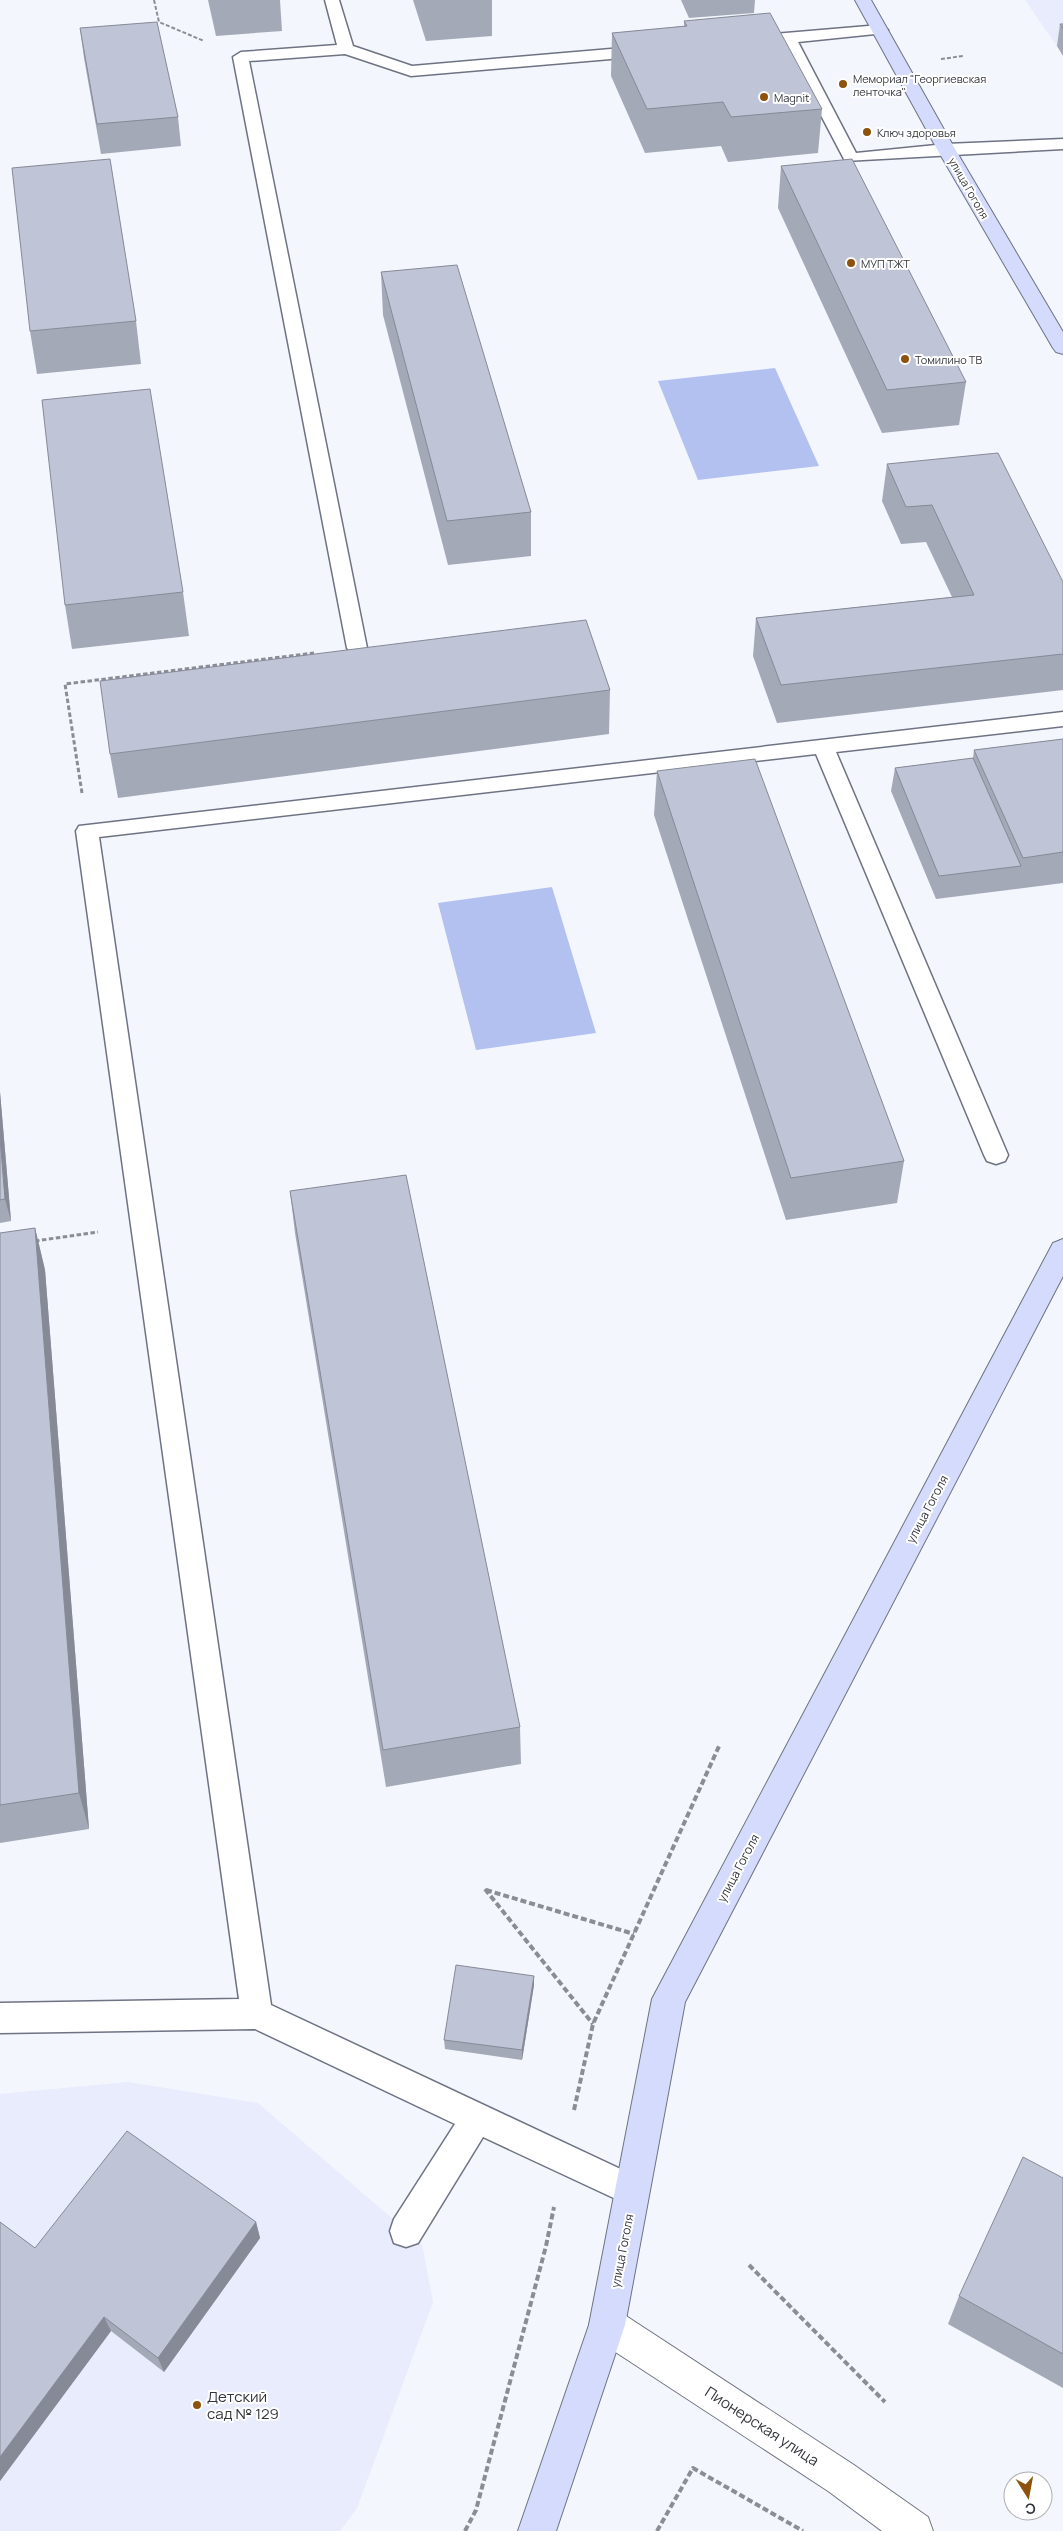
<svg xmlns="http://www.w3.org/2000/svg" width="1063" height="2531" font-family="Manrope,sans-serif">
  <style>
    .built { fill: #e8ecfc }
    .green { fill: #b3c1f1 }
    .lines { fill: none; stroke-linecap: round; stroke-linejoin: round }
    .lane-casing { stroke: #6e7383; stroke-width: 3 }
    .street-casing { stroke: #6e7383; stroke-width: 2 }
    .secondary-casing { stroke: #6e7383; stroke-width: 2 }
    .path-far2 { stroke: #8a8d94; stroke-width: 2; stroke-dasharray: 4 2; stroke-linecap: butt }
    .path-far1 { stroke: #8a8d94; stroke-width: 3; stroke-dasharray: 4.5 2.5; stroke-linecap: butt }
    .path { stroke: #8a8d94; stroke-width: 4; stroke-dasharray: 6 3; stroke-linecap: butt }
    .lane { fill: #fff; fill-rule: evenodd }
    .street { fill: #fff; fill-rule: evenodd }
    .secondary { fill: #d4dbfc; fill-rule: evenodd }
    .wall { fill: #a4a9b8 }
    .shaded-wall { fill: #868996 }
    .building { fill: #bfc4d6; stroke: #868996 }
    .poi-dot { fill: #8d520e; stroke: #fff; stroke-width: 2 }
    .labels { text-anchor: middle; dominant-baseline: central; stroke-width: 4; stroke-linejoin: round; paint-order: stroke }
    .far-poi-label { font-size: 11px; fill: #33353c; stroke: #fff; text-anchor: start }
    .far-street-label { font-size: 11px; fill: #33353c; stroke: #fff }
    .street-label { font-size: 12px; fill: #33353c; stroke: #fff }
    .near-poi-label { font-size: 15px; fill: #33353c; stroke: #fff; text-anchor: start }
    .near-street-label { font-size: 15px; fill: #33353c; stroke: #fff }
  </style>
  <rect width="100%" height="100%" fill="#f3f6fd"/>
  <!-- built -->
  <g class="built">
    <path d="M1025,0H1063V56L1057,46Z"/>
    <path d="M128,2082L258,2103L422,2244L433,2302L357,2508L340,2531H0V2094Z"/>
  </g>
  <!-- green -->
  <g class="green">
    <path d="M775,368L819,466L698,480L658,381Z"/>
    <path d="M552,887L596,1033L476,1050L438,903Z"/>
  </g>
  <g class="lines">
    <!-- lane casing -->
    <g class="lane-casing">
      <g id="lane">
        <path d="M325,0H339L353,46L412,66L646,46L654,51L646,56L411,76L345,54L249,61L367,648L364,652L357,654L350,652L347,648L233,57L241,52L337,45Z"/>
        <path d="M880,25L888,30L885,33L798,42L856,153L946,144L1063,139V149L845,161L783,43L751,46L743,41L751,36Z"/>
        <path d="M1063,712V726L836,752L1008,1155L1005,1161L996,1164L987,1161L984,1155L816,754L99,837L271,2005L644,2180L649,2191L644,2202L633,2207L483,2137L418,2243L406,2247L394,2243L390,2231L394,2219L455,2124L255,2029L0,2033V2003L239,1999L76,831L79,826Z"/>
      </g>
    </g>
    <!-- street casing -->
    <g class="street-casing">
      <path id="street" d="M607,2307L620,2312L854,2465L928,2517L933,2531H882L828,2491L594,2338L589,2325L594,2312Z"/>
    </g>
    <!-- secondary casing -->
    <g class="secondary-casing">
      <g id="secondary">
        <path d="M855,0H871L955,149L1063,332V354L1056,352L1053,348L937,149Z"/>
        <path d="M1063,1239V1276L685,2002L625,2325L556,2531H518L589,2325L652,1999L1053,1243Z"/>
      </g>
    </g>
    <!-- path-far2 -->
    <g class="path-far2">
      <path d="M154,0L159,22L204,41"/>
      <path d="M941,59L963,56"/>
    </g>
    <!-- path-far1 -->
    <g class="path-far1">
      <path d="M82,793L65,684L314,653"/>
      <path d="M35,1241L98,1232"/>
    </g>
    <!-- path -->
    <g class="path">
      <path d="M485,1889L593,2024"/>
      <path d="M486,1890L634,1934"/>
      <path d="M574,2110L593,2024L720,1744"/>
      <path d="M749,2265L885,2402"/>
      <path d="M465,2531L476,2510L546,2246L554,2207"/>
      <path d="M657,2531L693,2468L803,2531"/>
    </g>
    <!-- lane -->
    <use href="#lane" class="lane"/>
    <!-- street -->
    <use href="#street" class="street"/>
    <!-- secondary -->
    <use href="#secondary" class="secondary"/>
  </g>
  <!-- wall -->
  <g class="wall">
    <path d="M208,0H280L282,31L216,36Z"/>
    <path d="M413,0H492V36L426,41Z"/>
    <path d="M681,0H755L754,13L689,18Z"/>
    <path d="M684,21L822,109L818,153L728,162L721,146L645,153L611,76L612,33L684,26Z"/>
    <path d="M1060,24H1063V56L1057,46Z"/>
    <path d="M80,28L178,117L181,146L101,154L84,58Z"/>
    <path d="M781,166L966,382L959,425L882,433L778,208Z"/>
    <path d="M381,272L531,512V556L448,565L383,315Z"/>
    <path d="M136,321L141,364L37,374L30,331Z"/>
    <path d="M887,464L1063,582V690L777,723L753,656L756,618L952,597L926,542L901,544L882,501Z"/>
    <path d="M183,592L189,636L72,649L65,605Z"/>
    <path d="M610,690L609,734L118,798L110,754Z"/>
    <path d="M1063,739V883L936,899L891,791L895,768L973,758L974,750Z"/>
    <path d="M657,771L904,1161L897,1203L786,1220L654,815Z"/>
    <path d="M0,1092L11,1221L0,1223Z"/>
    <path d="M290,1191L520,1727L521,1764L386,1787L295,1233Z"/>
    <path d="M35,1228L45,1270L89,1829L0,1843V1233Z"/>
    <path d="M534,1976V1985L522,2060L445,2049L444,2040Z"/>
    <path d="M1063,2178V2388L948,2324L959,2296Z"/>
    <path d="M0,2222L35,2248L256,2222L260,2238L164,2372L111,2331L0,2481Z"/>
  </g>
  <!-- shaded-wall -->
  <g class="shaded-wall">
    <path d="M0,1092L11,1221L5,1199L0,1137Z"/>
    <path d="M35,1228L45,1270L89,1829L79,1793Z"/>
    <path d="M534,1976V1985L522,2060V2050Z"/>
    <path d="M256,2222L260,2238L164,2372L158,2358Z"/>
    <path d="M104,2317L111,2331L0,2481V2457Z"/>
  </g>
  <!-- building -->
  <g class="building">
    <path d="M770,13L822,109L731,117L723,102L647,109L612,33L687,26L684,21Z"/>
    <path d="M157,22L178,117L97,124L80,28Z"/>
    <path d="M1060,24H1063V29Z"/>
    <path d="M110,159L136,321L30,331L12,168Z"/>
    <path d="M852,159L966,382L887,390L781,166Z"/>
    <path d="M457,265L531,512L447,521L381,272Z"/>
    <path d="M150,389L183,592L65,605L42,400Z"/>
    <path d="M998,453L1063,582V654L781,685L756,618L974,595L932,505L906,507L887,464Z"/>
    <path d="M586,620L610,690L110,754L100,681Z"/>
    <path d="M1063,739V852L1023,858L974,750Z"/>
    <path d="M973,758L1021,866L939,876L895,768Z"/>
    <path d="M755,759L904,1161L791,1178L657,771Z"/>
    <path d="M0,1137L5,1199L0,1200Z"/>
    <path d="M406,1175L520,1727L383,1750L290,1191Z"/>
    <path d="M35,1228L79,1793L0,1805V1233Z"/>
    <path d="M456,1965L534,1976L522,2050L444,2040Z"/>
    <path d="M127,2131L256,2222L158,2358L104,2317L0,2457V2222L35,2248Z"/>
    <path d="M1023,2157L1063,2178V2354L959,2296Z"/>
  </g>
  <!-- markers -->
  <g class="poi-dot">
    <circle cx="843" cy="84" r="5"/>
    <circle cx="764" cy="97" r="5"/>
    <circle cx="867" cy="132" r="5"/>
    <circle cx="851" cy="263" r="5"/>
    <circle cx="905" cy="359" r="5"/>
    <circle cx="197" cy="2405" r="5"/>
  </g>
  <g class="labels">
    <!-- far-poi labels -->
    <g class="far-poi-label">
      <text x="853" y="78">Мемориал "Георгиевская<tspan x="853" dy="13">ленточка"</tspan></text>
      <text x="774" y="97">Magnit</text>
      <text x="877" y="132">Ключ здоровья</text>
      <text x="861" y="263">МУП ТЖТ</text>
      <text x="915" y="359">Томилино ТВ</text>
    </g>
    <!-- far-street labels -->
    <g class="far-street-label">
      <text transform="translate(969 188) rotate(60)">улица Гоголя</text>
    </g>
    <!-- street labels -->
    <g class="street-label">
      <text transform="translate(927 1509) rotate(-62)">улица Гоголя</text>
      <text transform="translate(738 1868) rotate(-62)">улица Гоголя</text>
      <text transform="translate(622 2251) rotate(-79)">улица Гоголя</text>
    </g>
    <!-- near-poi labels -->
    <g class="near-poi-label">
      <text x="207" y="2396">Детский<tspan x="207" dy="17">сад № 129</tspan></text>
    </g>
    <!-- near-street labels -->
    <g class="near-street-label">
      <text transform="translate(762 2426) rotate(33)">Пионерская улица</text>
    </g>
  </g>
  <!-- north arrow -->
  <g transform="translate(1028 2496) rotate(169)"><circle r="24" fill="#ffffff" stroke="#adaeb1"/>
  <path d="M0-4L9 19L0 12L-9 19Z" fill="#8d520e"/>
  <text y="-8" font-size="14" font-weight="bold" text-anchor="middle" fill="#33353c">С</text>
  </g>
</svg>
